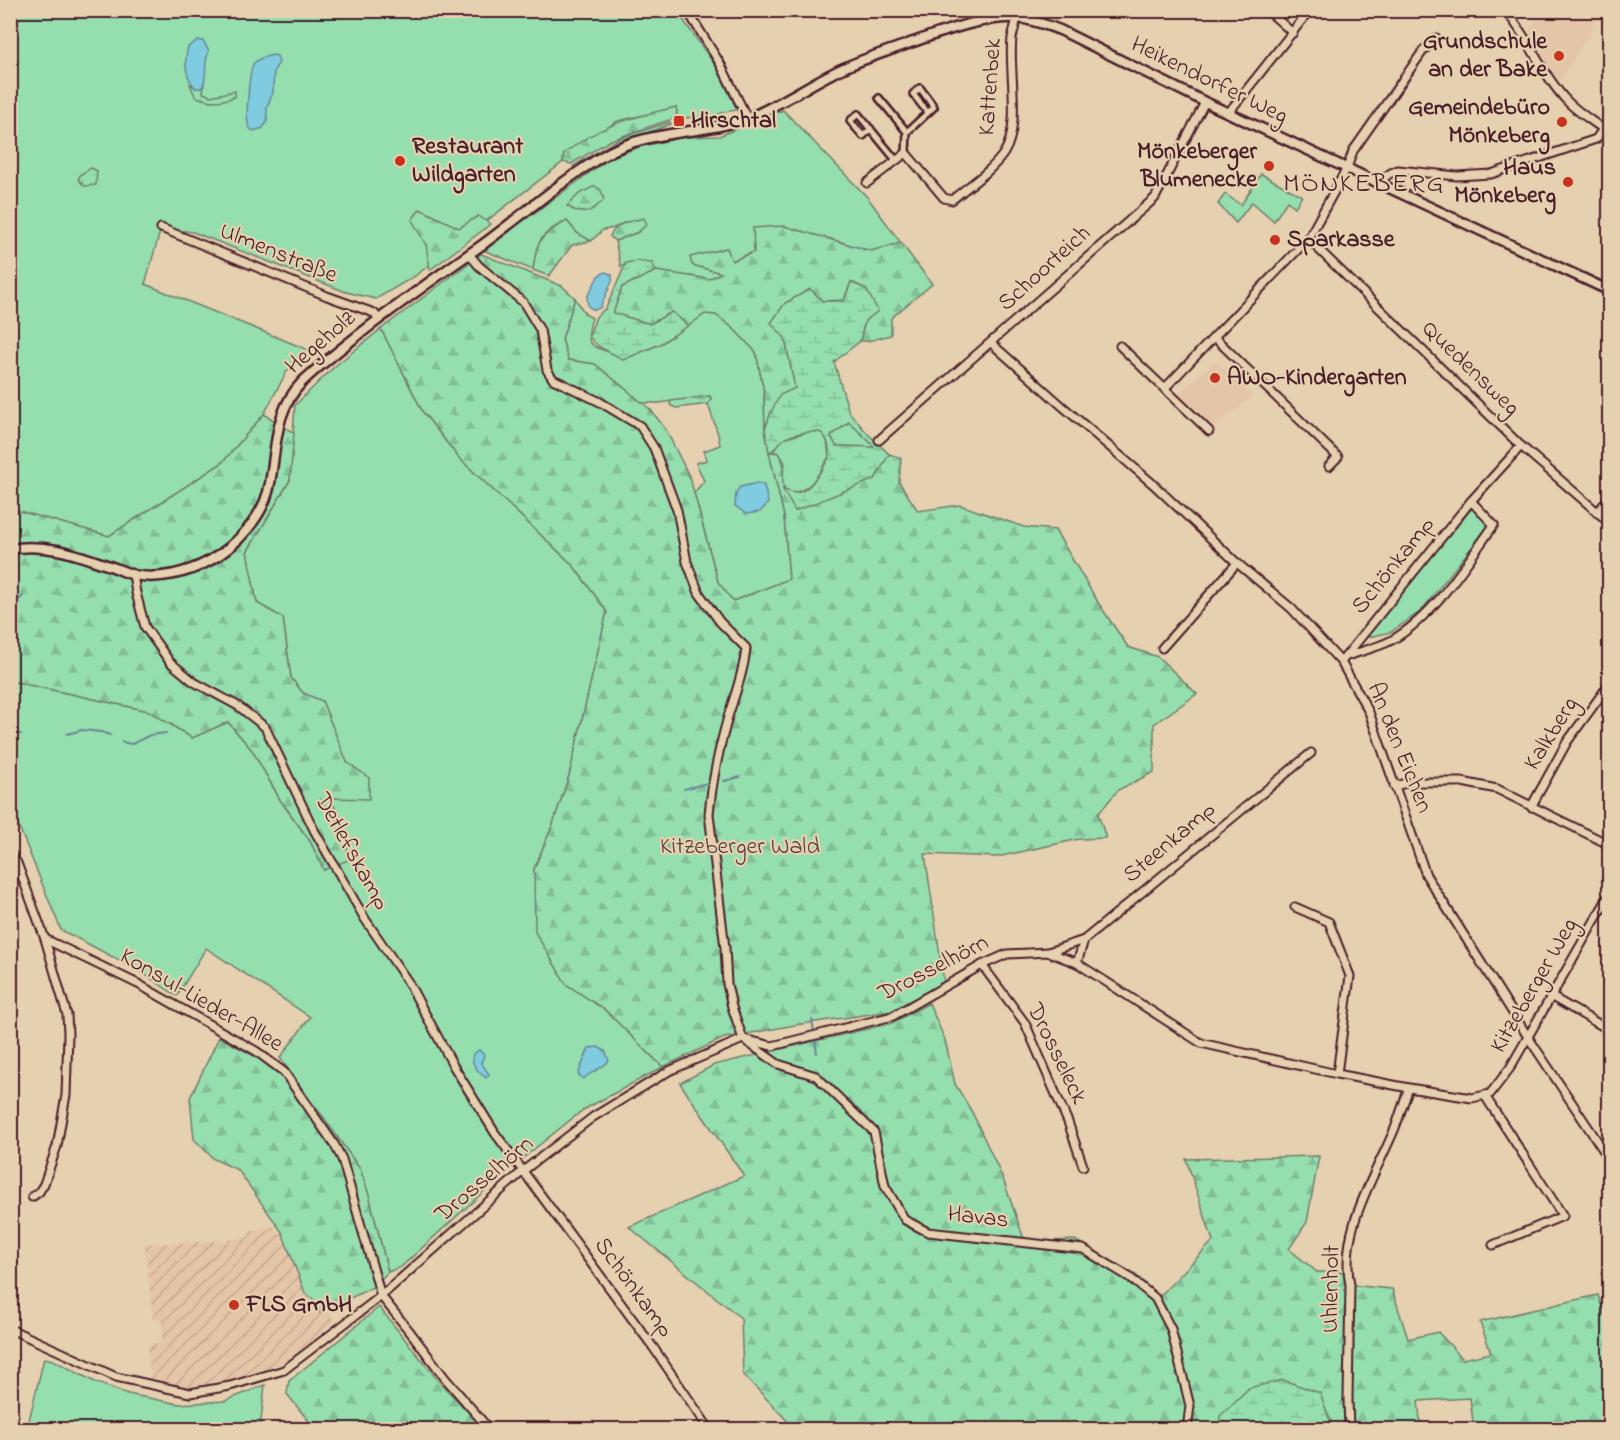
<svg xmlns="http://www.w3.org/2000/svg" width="1620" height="1440" font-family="'Indie Flower',sans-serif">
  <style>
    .built { fill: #e4c5a7 }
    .industrial { fill: url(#industrial-furrows) }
    .green { fill: #95deae; stroke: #707e6c; stroke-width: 1.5 }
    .forest { fill: url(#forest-firs); stroke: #707e6c; stroke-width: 1.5 }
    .wetland { fill: url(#wetland-marsh); stroke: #707e6c; stroke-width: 1.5; fill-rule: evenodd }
    .water { fill: #7fcbdf; stroke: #6a8697; stroke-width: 1.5 }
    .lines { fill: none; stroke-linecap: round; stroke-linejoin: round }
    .stream { stroke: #6a8697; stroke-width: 2 }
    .pedestrian-casing { stroke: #4a1f2b; stroke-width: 10 }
    .minor-casing { stroke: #4a1f2b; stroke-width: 11 }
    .tertiary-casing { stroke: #4a1f2b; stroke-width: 13 }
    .pedestrian { stroke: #e5d0af; stroke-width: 5 }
    .minor { stroke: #e5d0af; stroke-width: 7 }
    .tertiary { stroke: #e5d0af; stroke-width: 8 }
    .poi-dot { fill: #c8321e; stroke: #e5d0af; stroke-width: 2 }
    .labels { text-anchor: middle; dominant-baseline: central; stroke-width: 4.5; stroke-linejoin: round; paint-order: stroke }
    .poi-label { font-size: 24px; font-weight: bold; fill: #4a1f2b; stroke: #e5d0af; text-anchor: start }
    .street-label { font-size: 24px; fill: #4a1f2b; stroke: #e5d0af }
    .park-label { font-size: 24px; fill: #553c3f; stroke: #e5d0af }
    .quarter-label { font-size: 27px; letter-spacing: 1.5px; fill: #4a1f2b; stroke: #e5d0af }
  </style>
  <defs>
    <pattern id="industrial-furrows" width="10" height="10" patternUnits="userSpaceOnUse" patternTransform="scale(1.5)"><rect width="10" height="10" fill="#e4c5a7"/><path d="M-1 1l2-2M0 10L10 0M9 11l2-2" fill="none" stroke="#c5a990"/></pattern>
    <pattern id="forest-firs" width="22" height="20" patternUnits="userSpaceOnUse" patternTransform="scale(1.5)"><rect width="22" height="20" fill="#95deae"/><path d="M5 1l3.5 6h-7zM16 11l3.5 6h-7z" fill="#82be96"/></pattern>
    <pattern id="wetland-marsh" width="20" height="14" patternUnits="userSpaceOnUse" patternTransform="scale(1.5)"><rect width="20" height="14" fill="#95deae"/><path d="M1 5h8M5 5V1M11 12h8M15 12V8" fill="none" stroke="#82be96"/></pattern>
  </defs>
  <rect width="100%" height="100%" fill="#e5d0af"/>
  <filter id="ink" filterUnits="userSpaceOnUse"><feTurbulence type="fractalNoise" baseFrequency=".0167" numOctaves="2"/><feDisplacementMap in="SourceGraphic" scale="12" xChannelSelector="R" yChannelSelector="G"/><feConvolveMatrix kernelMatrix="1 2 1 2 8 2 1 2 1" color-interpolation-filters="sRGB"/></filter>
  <g filter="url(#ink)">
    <!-- built -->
    <g class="built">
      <path d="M1543,10L1609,11L1606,16L1597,21L1559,82L1529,30Z"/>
      <path d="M1215,361L1253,396L1209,431L1175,397Z"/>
    </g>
    <!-- industrial -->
    <path class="industrial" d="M273,1226L289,1246L305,1293L314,1300L320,1313L329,1310L334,1322L279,1367L231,1384L192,1391L150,1383L148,1345L162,1342V1321L153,1320L145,1244L220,1241L248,1237L250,1231Z"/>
    <!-- green -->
    <g class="green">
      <path d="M10,11H677L717,68L737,110L724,112L712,117L675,118L677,113L676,108L618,121L564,154L563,162L415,276L376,299L346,292L193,232L161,228L145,284L311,351L287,371L264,414L222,463L109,536L19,511L11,512Z"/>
      <path d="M783,110L868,198L901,243L871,251L824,237L754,228V252L732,261L692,265L722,273L709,279L656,271L651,263C640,262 631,260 621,267L615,241L638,232L626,222L614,228L603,230L591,241L577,233L567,221C539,233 537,242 533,270L483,250L610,158L639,147L683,137L719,136Z"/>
      <path d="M670,122L671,124L616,145L575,170L573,166L620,138Z"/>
      <path d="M1261,174L1302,196L1295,207L1287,201L1274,221L1252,202L1236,223L1218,204L1225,194L1241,205Z"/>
      <path d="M575,298L585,314L592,318C580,356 602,343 623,360L660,344L705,314L716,315L733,328L756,352L764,392L765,429L769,452L784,516L789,579L733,602L718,582L694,493L704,481L696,463L707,460L704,451L720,445L718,434L708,404L711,399L710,396L659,403H642L595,364L568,360L562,339Z"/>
      <path d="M381,329L423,412L459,458L573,565L607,612L569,776L553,824L534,869L566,984L605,1010L663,1067L583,1110L503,1174L401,1267L388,1272L369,1195L360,1169L280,1058L310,1017L206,948L177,996L138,970L61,930L17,822L11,817L10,681L149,711L192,738L228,722L252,750L281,801L310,841L324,870L347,842L331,797L369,778L347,763L322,701L303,693L291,678L283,618L257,603L247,552L290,480L295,405L335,366Z"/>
      <path d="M850,422L875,447L836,446L831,436Z"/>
      <path d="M814,430L822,433L827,440L829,457C818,474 812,492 789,493L781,485L785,463L779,453L773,451L783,439Z"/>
      <path d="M1472,508L1490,524L1421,611L1391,632L1364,638Z"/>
      <path d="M44,1358L53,1360L95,1382L128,1394L179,1404L225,1401L265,1385L260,1429H27Z"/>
    </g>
    <!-- forest -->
    <g class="forest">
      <path d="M676,107L677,113L675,118L611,140L571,164L563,162L564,154C598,125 634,117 676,107Z"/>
      <path d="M595,186L601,190L604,200C590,213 584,217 567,206L579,194Z"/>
      <path d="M420,209L459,228L478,216L491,224L430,270L426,245L412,220Z"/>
      <path d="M644,218L647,224L638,232L615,241L610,236C617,222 630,221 644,218Z"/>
      <path d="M567,221L577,233L591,241L572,245L549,276L533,270C537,241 539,235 567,221Z"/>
      <path d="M784,226L871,251L901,243L932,284L891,318V335L868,341H860L865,321L866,289L851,282L844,300L823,301L785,338L795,388L771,412L765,429L764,392L756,352L733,328L716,315L705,314L688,326L672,312L650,324L613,313L622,287L656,271L709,279L721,273L692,265L690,257L727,248L732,261L754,252L753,228Z"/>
      <path d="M481,254L562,286L575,298L562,339L568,360L595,364L651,410L666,430L690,478L718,582L733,601L789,579L784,516L769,452L779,453C789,470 778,477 786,495L875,479L889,454L901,458L899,482L918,511L960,505L1024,527L1055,530L1099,604L1128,647L1158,657L1197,694L1154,724V772L1118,790L1098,814L1106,838L1079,839L997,857L925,854L944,983L891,1011L795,1025L724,1038L663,1067L605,1010L566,984L535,932L534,869L553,824L569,776L607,612L573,565L459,458L423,412L381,329Z"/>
      <path d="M710,396L711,399L708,404L676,408L670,405L671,401Z"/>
      <path d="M264,414L294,433L290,480L247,552L257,603L283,618L291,678L303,693L322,701L347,762L369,778V799L331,798L347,842L348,860L324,870L310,841L281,801L252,750L228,722L192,738L149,711L11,681L10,512L19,511L109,536L222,463Z"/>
      <path d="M929,1003L945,1040L955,1084L972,1112L1003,1179L1025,1242L1075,1240L1136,1275L1159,1297L1213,1241L1186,1159L1319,1156L1307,1222L1289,1249L1317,1272H1347L1350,1285L1392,1289L1408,1339L1438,1332L1463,1359L1491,1353L1480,1322L1598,1295L1609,1329V1429H1474L1470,1398L1418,1401L1421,1430L795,1429L743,1374L741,1318L629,1227L744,1176L680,1083L714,1065L892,1023Z"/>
      <path d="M219,1037L290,1075L322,1115L360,1169L369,1195L388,1272L373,1287L320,1313L314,1300L305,1293L282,1232L238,1170L214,1159L194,1139L190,1098Z"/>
      <path d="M379,1307L441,1384L485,1429H315L287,1394L289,1381Z"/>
    </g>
    <!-- wetland -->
    <g class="wetland">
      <path d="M204,83L203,93L211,96L235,91V97C219,102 210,103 195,96L190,84L196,88H201Z"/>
      <path d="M91,168L97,171L96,185L84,186L78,179L81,174Z"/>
      <path d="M637,261L652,263L656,271L622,287L613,313L650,324L672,312L688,326L660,344L623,360C612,351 597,350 589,336L596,317L606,308L626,263Z"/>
      <path d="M851,282L866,289L878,311L865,321L860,341L834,362L849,412L868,434L889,454L875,479L795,511L782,488C801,502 813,483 823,468C825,464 829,460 829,455C830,447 827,439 822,433C812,430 794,433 784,439C778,443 776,450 769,452L765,429L771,412L780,395L795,388L785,338L771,323L785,303L810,289L823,301H844ZM849,422L874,446V447L836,446L831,436Z"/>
      <path d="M1283,1380L1320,1393L1333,1429H1219L1220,1416L1249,1388Z"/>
    </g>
    <!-- water -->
    <g class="water">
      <path d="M198,40L203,41L209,51C203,63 208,77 202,88H196C185,78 184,61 188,47Z"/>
      <path d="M272,55L277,56L279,62L274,71L273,92L267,107V121L263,128L253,131C250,129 248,127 248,123C246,115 249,68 254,63C258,58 265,57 272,55Z"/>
      <path d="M606,272L612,275V281L600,308L594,310L588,306L587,297L599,275Z"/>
      <path d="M758,483L764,485L768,503L760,512L746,514L735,506L736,493L740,487Z"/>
      <path d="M598,1047L605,1051L609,1061C601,1069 591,1072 583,1079L578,1074L589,1048Z"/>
      <path d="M479,1050L484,1055L481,1063L489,1074L486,1078C478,1072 470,1064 473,1054Z"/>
    </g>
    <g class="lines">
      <!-- stream -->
      <g class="stream">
        <path d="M10,608L23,596"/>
        <path d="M10,732L21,734"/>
        <path d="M67,734L82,730L101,732L110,735"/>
        <path d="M122,742L132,744L150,735L166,733"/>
        <path d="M724,781L740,777"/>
        <path d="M684,789L708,783"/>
        <path d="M812,1020L814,1031"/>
        <path d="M815,1040L817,1053"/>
      </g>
      <!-- pedestrian casing -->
      <g class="pedestrian-casing">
        <g id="pedestrian">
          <path d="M879,98L907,132L906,153"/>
          <path d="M871,129L863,136L850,121L858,114L896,160"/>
          <path d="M907,132L934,107L920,88L913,94L928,113"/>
        </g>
      </g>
      <!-- minor casing -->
      <g class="minor-casing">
        <g id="minor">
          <path d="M687,10L721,65L747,118"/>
          <path d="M1267,10L1293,33"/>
          <path d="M1505,10C1529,38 1541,73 1566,100C1576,111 1591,120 1603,129L1610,132"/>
          <path d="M1229,112L1310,10"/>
          <path d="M867,183L906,153L944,198L952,200C969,185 991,172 1004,153C1022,124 1008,71 1012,38C1014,29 1017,19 1019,10"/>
          <path d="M1380,184C1384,176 1390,173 1398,170L1457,176L1491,174L1596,139L1603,129"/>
          <path d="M161,228L327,296L374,313L379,319"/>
          <path d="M1308,239L1521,446L1610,523"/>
          <path d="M469,254L479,266L523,302L540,330L547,370L553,379L600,402L640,426L654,448L677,510L687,562L699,593L720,622L746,648C744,671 735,694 728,717C719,748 712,782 709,814L725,948L727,984L732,1007L743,1039L778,1064L816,1076L874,1132L885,1186L905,1220L928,1232L1083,1249L1129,1277L1155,1298L1171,1329L1190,1406L1187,1430"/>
          <path d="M1214,337L1338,457L1329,466"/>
          <path d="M991,343L1061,405L1153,484L1237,563L1291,608L1341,662L1369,712L1426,875L1528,1037L1610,1160"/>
          <path d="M1120,346L1209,431"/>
          <path d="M1165,388L1308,239L1347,168L1353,151L1423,51L1436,38"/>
          <path d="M879,440L1155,198L1205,102"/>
          <path d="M1597,513L1610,496"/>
          <path d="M133,574L136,593L145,627L170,662L194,682L238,706L265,727L314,830L365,919L408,982L454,1067L495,1133L653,1347L710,1430"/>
          <path d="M1162,648L1237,563"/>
          <path d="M1347,656C1362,651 1379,647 1392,640C1434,616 1466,564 1494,525L1471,501"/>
          <path d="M1341,662L1471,501L1521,446"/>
          <path d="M1394,786L1411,782H1462L1497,789L1610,845"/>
          <path d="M1531,807L1567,742L1610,683"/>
          <path d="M10,852L17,863L45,939L67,1015L68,1034L66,1095L57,1146L44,1184L39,1192L32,1197"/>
          <path d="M1295,907L1329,922L1350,976L1337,1074"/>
          <path d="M45,939L138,984L256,1051L284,1072L334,1144L342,1159L381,1296L411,1333L445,1378L490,1430"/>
          <path d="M1048,952L1084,940L1311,753"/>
          <path d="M1077,963L1084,940"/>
          <path d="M982,965L1025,1023L1068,1122L1083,1166"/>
          <path d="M1552,997L1604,1027L1610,1032"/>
          <path d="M1485,1096L1563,1216L1493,1245"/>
          <path d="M10,1329L116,1377L190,1393L230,1386L284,1370L381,1296L523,1171L593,1117L669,1071L743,1039L772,1046L893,1016L982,965L1007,954L1048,952L1077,963L1201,1043L1337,1074L1409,1088L1472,1098L1490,1094L1510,1068L1610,894"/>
          <path d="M1349,1430L1348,1399L1350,1285C1339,1229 1375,1177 1395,1128C1400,1115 1404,1101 1409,1088"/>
        </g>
      </g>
      <!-- tertiary casing -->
      <g class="tertiary-casing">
        <path id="tertiary" d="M10,549C44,543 73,553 104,564C114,567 124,572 134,575C158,580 188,573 209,561C237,546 265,515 270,483C277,445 274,411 303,381C317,368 332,356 347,344C391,309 436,277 482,245C523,215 562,180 606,154C650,129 702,135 748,118C778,106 805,87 833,73C854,62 877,55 899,47C934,35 980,16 1017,18C1032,19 1046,25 1060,30L1205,102L1610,291"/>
      </g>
      <!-- pedestrian -->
      <use href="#pedestrian" class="pedestrian"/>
      <!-- minor -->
      <use href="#minor" class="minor"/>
      <!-- tertiary -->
      <use href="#tertiary" class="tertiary"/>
    </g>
  </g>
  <!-- markers -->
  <g class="poi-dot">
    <circle cx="1559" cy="56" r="6"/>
    <rect x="673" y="115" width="12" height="12" rx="3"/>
    <circle cx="1562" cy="122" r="6"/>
    <circle cx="400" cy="161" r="6"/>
    <circle cx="1269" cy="166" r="6"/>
    <circle cx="1568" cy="182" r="6"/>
    <circle cx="1275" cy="240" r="6"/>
    <circle cx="1215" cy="378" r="6"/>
    <circle cx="234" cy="1305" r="6"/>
  </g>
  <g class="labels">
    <!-- poi labels -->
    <g class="poi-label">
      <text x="1547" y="42" text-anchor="end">Grundschule<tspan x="1547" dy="28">an der Bake</tspan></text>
      <text x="1550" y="108" text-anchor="end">Gemeindebüro<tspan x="1550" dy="28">Mönkeberg</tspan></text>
      <text x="691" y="121">Hirschtal</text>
      <text x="412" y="147">Restaurant<tspan x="412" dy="28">Wildgarten</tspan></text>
      <text x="1257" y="152" text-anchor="end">Mönkeberger<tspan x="1257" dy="28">Blumenecke</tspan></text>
      <text x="1556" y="168" text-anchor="end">Haus<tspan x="1556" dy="28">Mönkeberg</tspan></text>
      <text x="1287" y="240">Sparkasse</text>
      <text x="1227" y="378">AWO-Kindergarten</text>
      <text x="246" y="1305">FLS GmbH</text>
    </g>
    <!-- street labels -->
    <g class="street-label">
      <text transform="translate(1209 81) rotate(26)">Heikendorfer Weg</text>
      <text transform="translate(991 87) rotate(-86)">Kattenbek</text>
      <text transform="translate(278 254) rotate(22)">Ulmenstraße</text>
      <text transform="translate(1045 269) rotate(-42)">Schoorteich</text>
      <text transform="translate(321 343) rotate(-41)">Hegeholz</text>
      <text transform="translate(1470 369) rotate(44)">Quedensweg</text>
      <text transform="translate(1394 566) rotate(-51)">Schönkamp</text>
      <text transform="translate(1552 734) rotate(-58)">Kalkberg</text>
      <text transform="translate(1399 748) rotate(68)">An den Eichen</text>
      <text transform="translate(1170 843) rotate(-40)">Steenkamp</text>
      <text transform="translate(351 852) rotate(61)">Detlefskamp</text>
      <text transform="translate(934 969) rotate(-27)">Drosselhörn</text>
      <text transform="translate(1535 986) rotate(-60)">Kitzeberger Weg</text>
      <text transform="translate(201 1001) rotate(30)">Konsul-Lieder-Allee</text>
      <text transform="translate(1056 1054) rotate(64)">Drosseleck</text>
      <text transform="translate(485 1180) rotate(-40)">Drosselhörn</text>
      <text transform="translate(978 1218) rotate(6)">Havas</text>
      <text transform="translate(633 1288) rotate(54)">Schönkamp</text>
      <text transform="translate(1332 1289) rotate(-89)">Uhlenholt</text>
    </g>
    <!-- park labels -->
    <g class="park-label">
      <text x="740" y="847">Kitzeberger Wald</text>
    </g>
    <!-- quarter labels -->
    <g class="quarter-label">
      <text x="1364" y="184">MÖNKEBERG</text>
    </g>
  </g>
  <!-- margin -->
  <rect width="1620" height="1440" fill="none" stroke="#e5d0af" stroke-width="36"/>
  <rect x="18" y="18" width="1584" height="1404" fill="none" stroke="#4a1f2b" stroke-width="2" filter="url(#ink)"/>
</svg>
